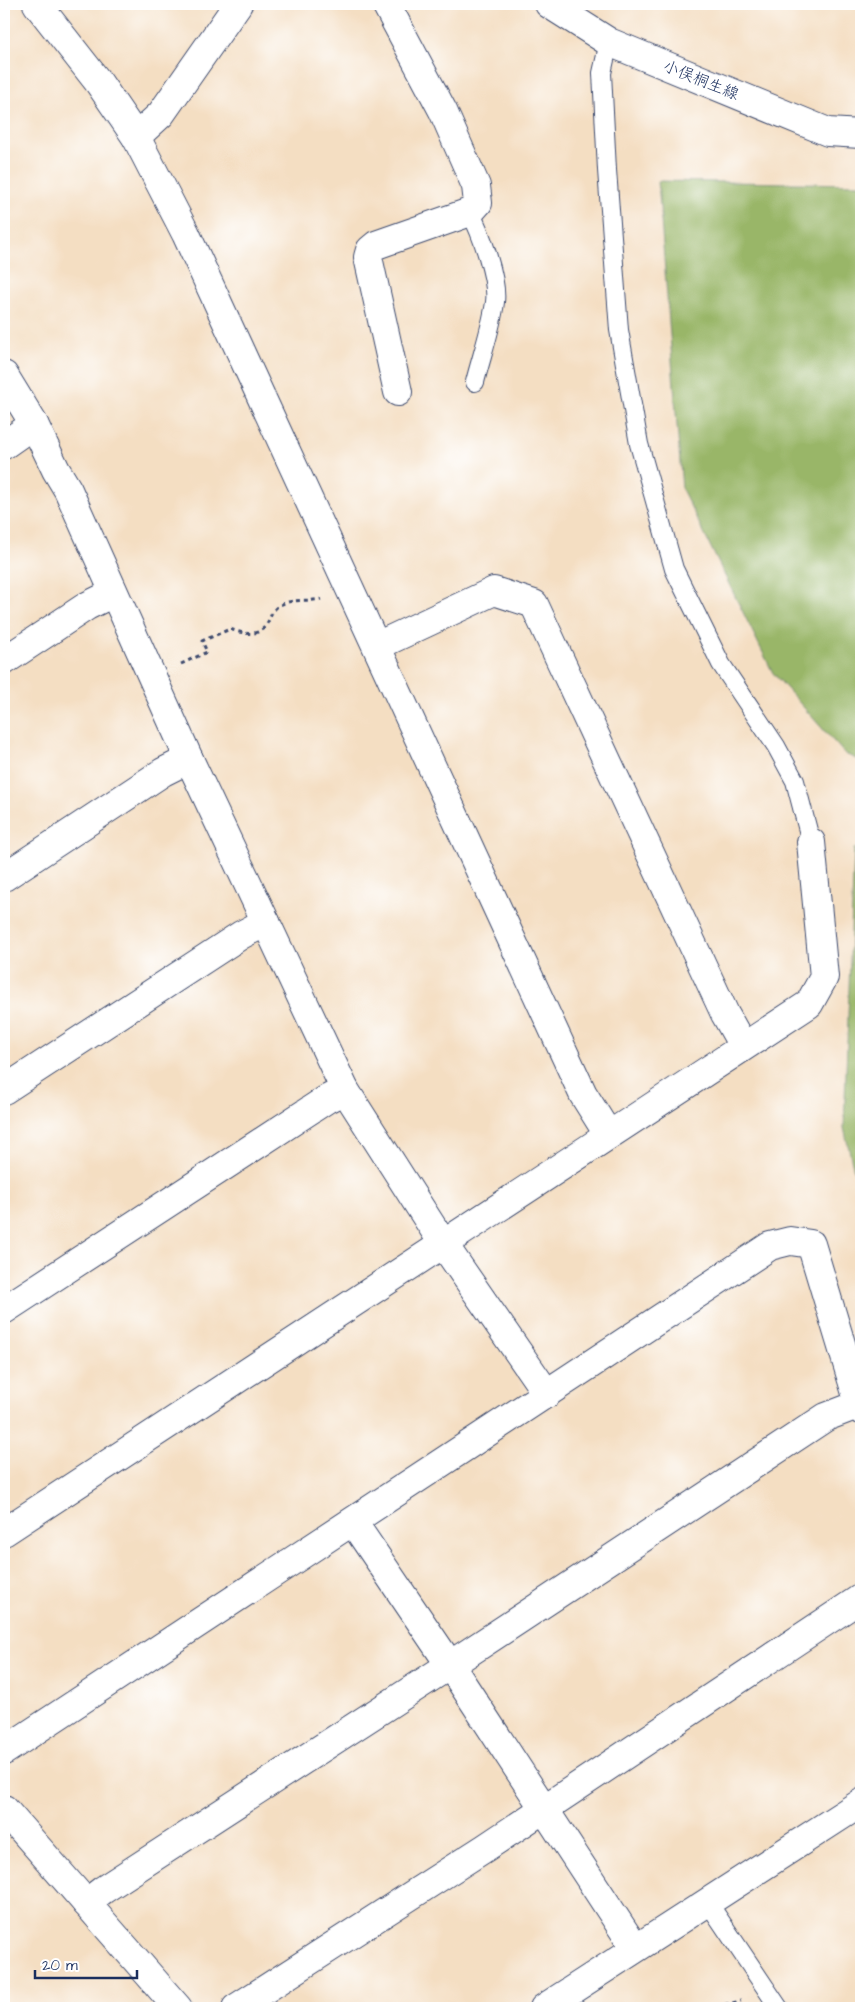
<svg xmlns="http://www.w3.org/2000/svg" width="865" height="2012" font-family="'Architects Daughter','Klee One',sans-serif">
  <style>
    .forest { fill: #99b668; stroke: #5a7263 }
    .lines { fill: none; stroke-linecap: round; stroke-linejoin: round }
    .service-casing { stroke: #3c496d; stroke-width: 20 }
    .minor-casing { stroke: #3c496d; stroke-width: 30 }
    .tertiary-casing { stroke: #3c496d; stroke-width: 30 }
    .secondary-casing { stroke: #3c496d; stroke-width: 30 }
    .path { stroke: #3c496d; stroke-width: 3; stroke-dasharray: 4 4; stroke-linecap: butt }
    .service { stroke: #fff; stroke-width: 18 }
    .minor { stroke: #fff; stroke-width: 28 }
    .tertiary { stroke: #fff; stroke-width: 28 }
    .secondary { stroke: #fff; stroke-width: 28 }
    .labels { text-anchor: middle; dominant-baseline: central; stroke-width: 4.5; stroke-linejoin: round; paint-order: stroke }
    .street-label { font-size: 16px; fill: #1b2f5e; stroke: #fff }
  </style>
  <rect width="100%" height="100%" fill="#fff"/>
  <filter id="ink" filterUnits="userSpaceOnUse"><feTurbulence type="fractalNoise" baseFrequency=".02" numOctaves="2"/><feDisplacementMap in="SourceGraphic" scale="10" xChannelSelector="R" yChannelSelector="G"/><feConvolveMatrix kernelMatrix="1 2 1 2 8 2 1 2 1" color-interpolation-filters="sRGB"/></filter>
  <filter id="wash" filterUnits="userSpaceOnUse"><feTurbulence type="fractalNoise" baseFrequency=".0096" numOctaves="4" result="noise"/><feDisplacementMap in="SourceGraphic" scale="20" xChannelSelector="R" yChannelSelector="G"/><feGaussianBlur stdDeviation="1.12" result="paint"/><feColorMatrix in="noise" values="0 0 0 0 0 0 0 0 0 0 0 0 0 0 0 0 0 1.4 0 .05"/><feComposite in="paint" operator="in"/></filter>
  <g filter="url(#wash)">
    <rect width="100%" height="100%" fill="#f4dec2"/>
    <!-- forest -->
    <g class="forest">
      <path d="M658,181L861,184V761L845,754L773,673L682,489Z"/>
      <path d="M861,847V1201L844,1128L854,849Z"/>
    </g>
  </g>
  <g filter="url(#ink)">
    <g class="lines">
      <!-- service casing -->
      <g class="service-casing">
        <g id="service">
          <path d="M609,42L602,73L607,170L619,330L639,444L674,569L721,664L776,746L795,781L811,842"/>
          <path d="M470,212C481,232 498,280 495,302C492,326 481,358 475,382"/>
          <path d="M707,1901L779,2008"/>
        </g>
      </g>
      <!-- minor casing -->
      <g class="minor-casing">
        <g id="minor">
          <path d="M37,4L99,83L136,137L186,234L583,1094L608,1134"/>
          <path d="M386,4L443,111L476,186L478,203L470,212L376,245L370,250L368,257L398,392"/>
          <path d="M4,375L34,424L56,470L68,490L189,759L345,1090L444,1245L547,1394"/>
          <path d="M4,445L34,424"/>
          <path d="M377,646L494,591L534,604L725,1014L743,1046"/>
          <path d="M4,661L87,606L113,593"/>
          <path d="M4,877L163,772L189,759"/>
          <path d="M4,1090L241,935L266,922"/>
          <path d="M4,1310L327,1099L345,1090"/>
          <path d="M353,1522L450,1665L635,1948"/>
          <path d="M4,1532L809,1004L824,977L811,842"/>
          <path d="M4,1751L770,1246L790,1241L811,1244L861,1410"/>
          <path d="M4,1809L178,2008"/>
          <path d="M86,1903L103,1890L450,1665L826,1417L860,1404"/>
          <path d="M236,2008L485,1848L861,1598"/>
          <path d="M544,2008L861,1803"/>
        </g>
      </g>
      <!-- tertiary casing -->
      <g class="tertiary-casing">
        <path id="tertiary" d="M136,137L161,114L238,4"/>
      </g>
      <!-- secondary casing -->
      <g class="secondary-casing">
        <path id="secondary" d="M549,4L609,42L828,132L861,134"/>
      </g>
      <!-- path -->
      <g class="path">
        <path d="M181,664L207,652L202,641L230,629C241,633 258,638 266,625C272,616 271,609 282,604C297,598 307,602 321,599"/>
        <path d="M4,2001L11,2008"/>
        <path d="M709,2008L741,2001"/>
      </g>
      <!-- service -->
      <use href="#service" class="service"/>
      <!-- minor -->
      <use href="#minor" class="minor"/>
      <!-- tertiary -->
      <use href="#tertiary" class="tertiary"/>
      <!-- secondary -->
      <use href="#secondary" class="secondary"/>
    </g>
  </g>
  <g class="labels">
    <!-- street labels -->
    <g class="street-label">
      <text transform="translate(701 80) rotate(22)">小俣桐生線</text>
    </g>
  </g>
  <!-- margin -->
  <rect width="865" height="2012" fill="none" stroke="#fff" stroke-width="20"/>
  <!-- scale -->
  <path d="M35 1970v8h102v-8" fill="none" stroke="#1b2f5e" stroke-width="2.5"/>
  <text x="42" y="1970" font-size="15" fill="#1b2f5e" stroke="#ffffff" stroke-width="4" paint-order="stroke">20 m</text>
</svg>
